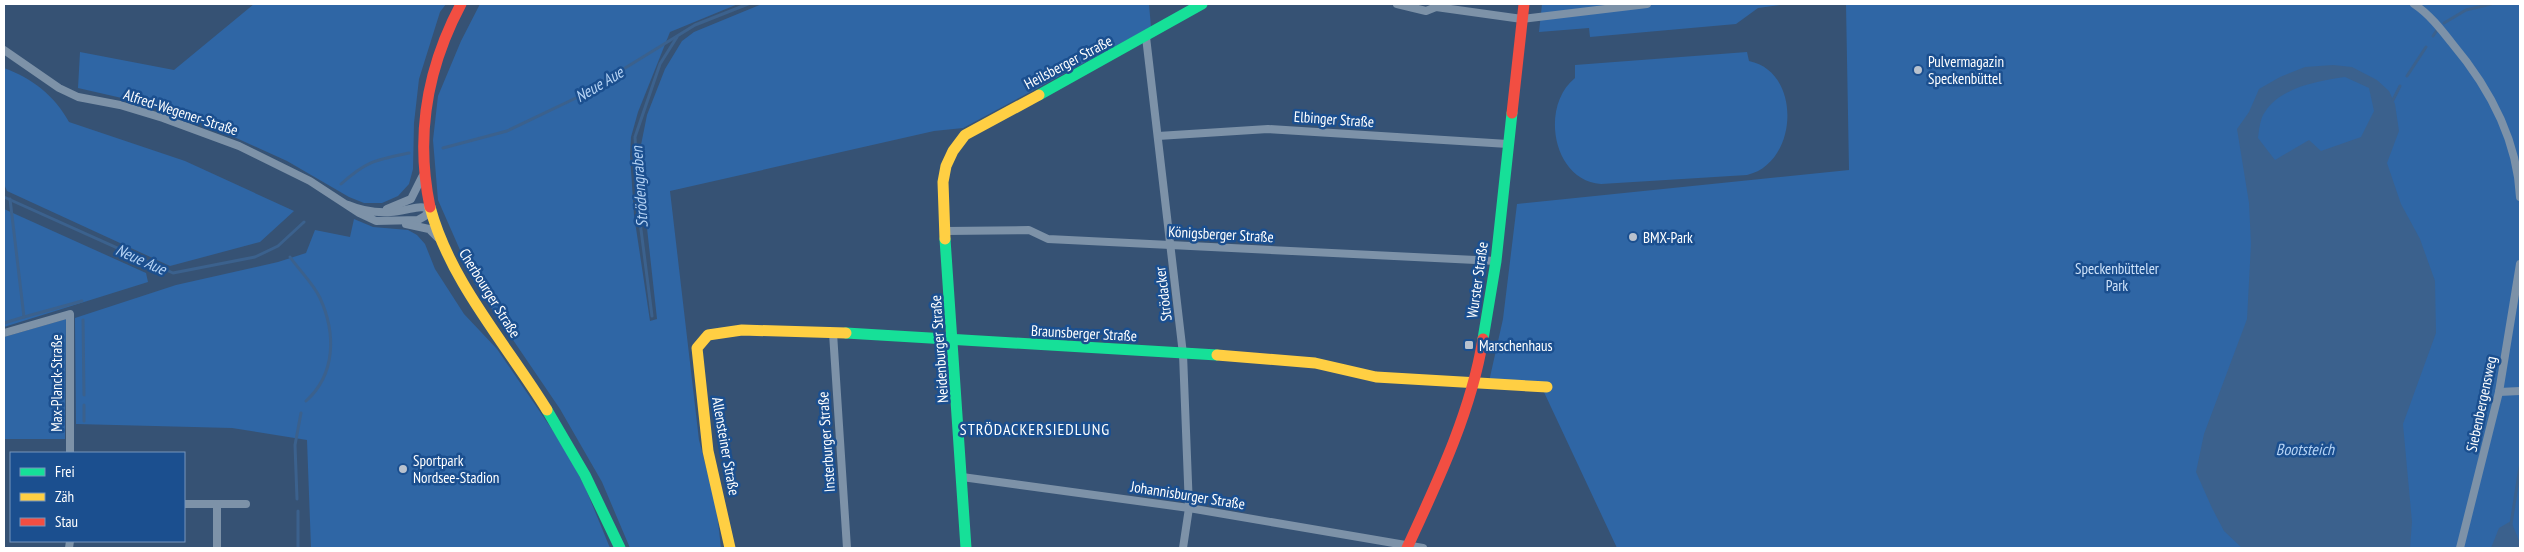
<svg xmlns="http://www.w3.org/2000/svg" width="2524" height="552" font-family="'PT Sans Narrow',sans-serif">
  <style>
    .green { fill: #2f66a5 }
    .water { fill: #3b618d; fill-rule: evenodd }
    .lines { fill: none; stroke-linecap: round; stroke-linejoin: round }
    .stream { stroke: #3b618d; stroke-width: 3 }
    .street { stroke: #7d92a8; stroke-width: 8 }
    .fast { stroke: #16e098; stroke-width: 11 }
    .slow { stroke: #ffcf43; stroke-width: 11 }
    .jam { stroke: #f24e42; stroke-width: 11 }
    .poi-dot { fill: #b9c2ce; stroke: #1b4f8f; stroke-width: 2 }
    .labels { text-anchor: middle; dominant-baseline: central; stroke-width: 5; stroke-linejoin: round; paint-order: stroke }
    .poi-label { font-size: 15px; fill: #fff; stroke: #1b4f8f; text-anchor: start }
    .street-label { font-size: 15px; fill: #fff; stroke: #1b4f8f }
    .park-label { font-size: 15px; fill: #cfe3fa; stroke: #1b4f8f }
    .water-label { font-size: 16px; font-style: italic; fill: #b5d3f5; stroke: #1b4f8f }
    .neighbourhood-label { font-size: 16px; letter-spacing: 1px; fill: #fff; stroke: #1b4f8f }
  </style>
  <rect width="100%" height="100%" fill="#365274"/>
  <!-- green -->
  <g class="green">
    <path d="M254,4H446L440,12L419,79L414,123L413,169L409,184L398,196L382,203H364L349,197L287,161L210,126L148,104L78,88L80,52L174,70Z"/>
    <path d="M480,4H738L670,32L638,112L631,137L630,155L634,215L650,321L657,319L639,155L647,115L665,69L682,41L694,32L762,4H1149L1151,27L963,128L934,131L670,191L699,440L716,504L721,548H630L602,482L560,409L475,284L438,200L433,140L438,96L461,41Z"/>
    <path d="M1542,4H1788L1758,8L1736,24L1590,37L1589,28L1539,32Z"/>
    <path d="M1846,4H2520V548H1617L1543,390L1488,386L1503,319L1517,204L1849,170Z"/>
    <path d="M1747,52L1749,61C1803,72 1798,164 1747,175L1601,184C1552,180 1540,106 1575,78V65Z"/>
    <path d="M4,68C32,78 55,96 69,122L185,161L294,211L260,242L170,266L7,191L4,184Z"/>
    <path d="M4,209L146,273L148,282L4,327Z"/>
    <path d="M354,219L373,227L408,230L417,235L425,244L435,269L464,314L497,349L564,447L585,487L610,548H311L307,440L232,428L76,424L75,318L176,285L278,262L306,253L315,230L350,237Z"/>
    <path d="M66,319L65,439H4V337Z"/>
  </g>
  <!-- water -->
  <g class="water">
    <path d="M2333,65L2352,67L2377,80L2389,91L2395,104L2399,131L2387,163L2401,204L2420,239L2435,281L2436,333L2403,424L2412,522L2410,548H2242L2224,531L2212,508L2196,472L2204,434L2247,319L2251,244L2249,203L2237,129L2249,112L2259,89L2280,77L2305,67ZM2345,77L2369,88L2374,111L2361,137L2321,151L2309,140L2275,160L2258,138C2259,131 2260,118 2265,112C2281,87 2318,81 2345,77Z"/>
    <path d="M2511,521L2520,543V548H2491L2499,528Z"/>
  </g>
  <g class="lines">
    <!-- stream -->
    <g class="stream">
      <path d="M2444,23L2466,10L2491,4"/>
      <path d="M2433,36L2437,30"/>
      <path d="M2407,76L2426,47"/>
      <path d="M2393,100L2400,86"/>
      <path d="M443,148L507,131L578,97L695,25L748,4"/>
      <path d="M341,184C367,161 375,160 409,153"/>
      <path d="M4,197L173,273L255,257L278,246L304,222"/>
      <path d="M10,199L24,317L82,301"/>
      <path d="M290,257C299,270 313,283 320,298C336,333 336,374 306,401"/>
      <path d="M652,316L639,214L635,137L660,64L677,37"/>
      <path d="M83,320L84,395"/>
      <path d="M4,323L24,317"/>
      <path d="M84,405V421"/>
      <path d="M297,499L295,445L301,413"/>
      <path d="M298,511V548"/>
      <path d="M2511,524L2520,467"/>
    </g>
    <!-- street -->
    <g class="street">
      <path d="M1397,4L1426,11L1436,7L1522,19L1647,4"/>
      <path d="M2414,4C2429,14 2440,28 2451,42C2489,87 2517,138 2520,197"/>
      <path d="M1146,37L1183,354L1189,508L1183,548"/>
      <path d="M4,50L59,88L78,97L120,105L163,118L239,146L310,181L359,213L376,221L418,220L425,216L430,209C418,204 404,212 391,212C376,213 362,211 348,205"/>
      <path d="M1158,136L1268,129L1508,144"/>
      <path d="M387,209L411,199L422,177"/>
      <path d="M406,224L429,229L438,238"/>
      <path d="M946,231L1029,230L1048,239L1496,261"/>
      <path d="M4,333L70,314V453"/>
      <path d="M833,333L847,548"/>
      <path d="M2499,392L2520,391"/>
      <path d="M962,477L1189,508L1423,548"/>
      <path d="M184,504H246"/>
      <path d="M217,504V548"/>
      <path d="M69,548L70,541"/>
      <path d="M2460,548L2499,392L2520,264"/>
    </g>
    <!-- fast -->
    <g class="fast">
      <path d="M1039,95L1202,4"/>
      <path d="M945,239L966,548"/>
      <path d="M846,333L1217,355"/>
      <path d="M1483,339L1496,261L1512,113"/>
      <path d="M547,410L585,475L620,548"/>
    </g>
    <!-- slow -->
    <g class="slow">
      <path d="M430,207C450,282 507,345 547,410"/>
      <path d="M945,239L943,182L946,166L953,151L965,135L1039,95"/>
      <path d="M1217,355L1315,363L1376,377L1547,387"/>
      <path d="M730,548L708,451L697,348L708,335L742,330L846,333"/>
    </g>
    <!-- jam -->
    <g class="jam">
      <path d="M1512,113L1524,4"/>
      <path d="M430,207C415,135 427,68 461,4"/>
      <path d="M1407,548C1438,481 1471,412 1483,339"/>
    </g>
  </g>
  <!-- markers -->
  <g class="poi-dot">
    <circle cx="1918" cy="70" r="5"/>
    <circle cx="1633" cy="237" r="5"/>
    <rect x="1464" y="340" width="10" height="10" rx="2.5"/>
    <circle cx="403" cy="469" r="5"/>
  </g>
  <g class="labels">
    <!-- poi labels -->
    <g class="poi-label">
      <text x="1928" y="61">Pulvermagazin<tspan x="1928" dy="17">Speckenbüttel</tspan></text>
      <text x="1643" y="237">BMX-Park</text>
      <text x="1479" y="345">Marschenhaus</text>
      <text x="413" y="460">Sportpark<tspan x="413" dy="17">Nordsee-Stadion</tspan></text>
    </g>
    <!-- street labels -->
    <g class="street-label">
      <text transform="translate(1068 62) rotate(-28)">Heilsberger Straße</text>
      <text transform="translate(181 112) rotate(18)">Alfred-Wegener-Straße</text>
      <text transform="translate(1334 119) rotate(4)">Elbinger Straße</text>
      <text transform="translate(1221 234) rotate(3)">Königsberger Straße</text>
      <text transform="translate(1477 280) rotate(-82)">Wurster Straße</text>
      <text transform="translate(490 293) rotate(58)">Cherbourger Straße</text>
      <text transform="translate(1163 294) rotate(-97)">Strödacker</text>
      <text transform="translate(1084 333) rotate(3)">Braunsberger Straße</text>
      <text transform="translate(939 349) rotate(-94)">Neidenburger Straße</text>
      <text transform="translate(56 383) rotate(-90)">Max-Planck-Straße</text>
      <text transform="translate(2481 404) rotate(-78)">Siebenbergensweg</text>
      <text transform="translate(826 442) rotate(-94)">Insterburger Straße</text>
      <text transform="translate(726 446) rotate(80)">Allensteiner Straße</text>
      <text transform="translate(1188 495) rotate(9)">Johannisburger Straße</text>
    </g>
    <!-- park labels -->
    <g class="park-label">
      <text x="2117" y="268">Speckenbütteler<tspan x="2117" dy="17">Park</tspan></text>
    </g>
    <!-- water labels -->
    <g class="water-label">
      <text transform="translate(599 84) rotate(-31)">Neue Aue</text>
      <text transform="translate(639 187) rotate(-94)">Strödengraben</text>
      <text transform="translate(141 259) rotate(24)">Neue Aue</text>
      <text x="2305" y="449">Bootsteich</text>
    </g>
    <!-- neighbourhood labels -->
    <g class="neighbourhood-label">
      <text x="1035" y="429">STRÖDACKERSIEDLUNG</text>
    </g>
  </g>
  <!-- border -->
  <rect width="2524" height="552" fill="none" stroke="#ffffff" stroke-width="10"/>
  <!-- legend -->
  <rect x="10" y="452" width="175" height="90" fill="#1b4f8f" stroke="#7695bc"/>
  <rect x="20" y="468" width="25" height="8" fill="#16e098" stroke="#7695bc"/>
  <text x="55" y="477" font-size="15" fill="#ffffff">Frei</text>
  <rect x="20" y="493" width="25" height="8" fill="#ffcf43" stroke="#7695bc"/>
  <text x="55" y="502" font-size="15" fill="#ffffff">Zäh</text>
  <rect x="20" y="518" width="25" height="8" fill="#f24e42" stroke="#7695bc"/>
  <text x="55" y="527" font-size="15" fill="#ffffff">Stau</text>
</svg>
